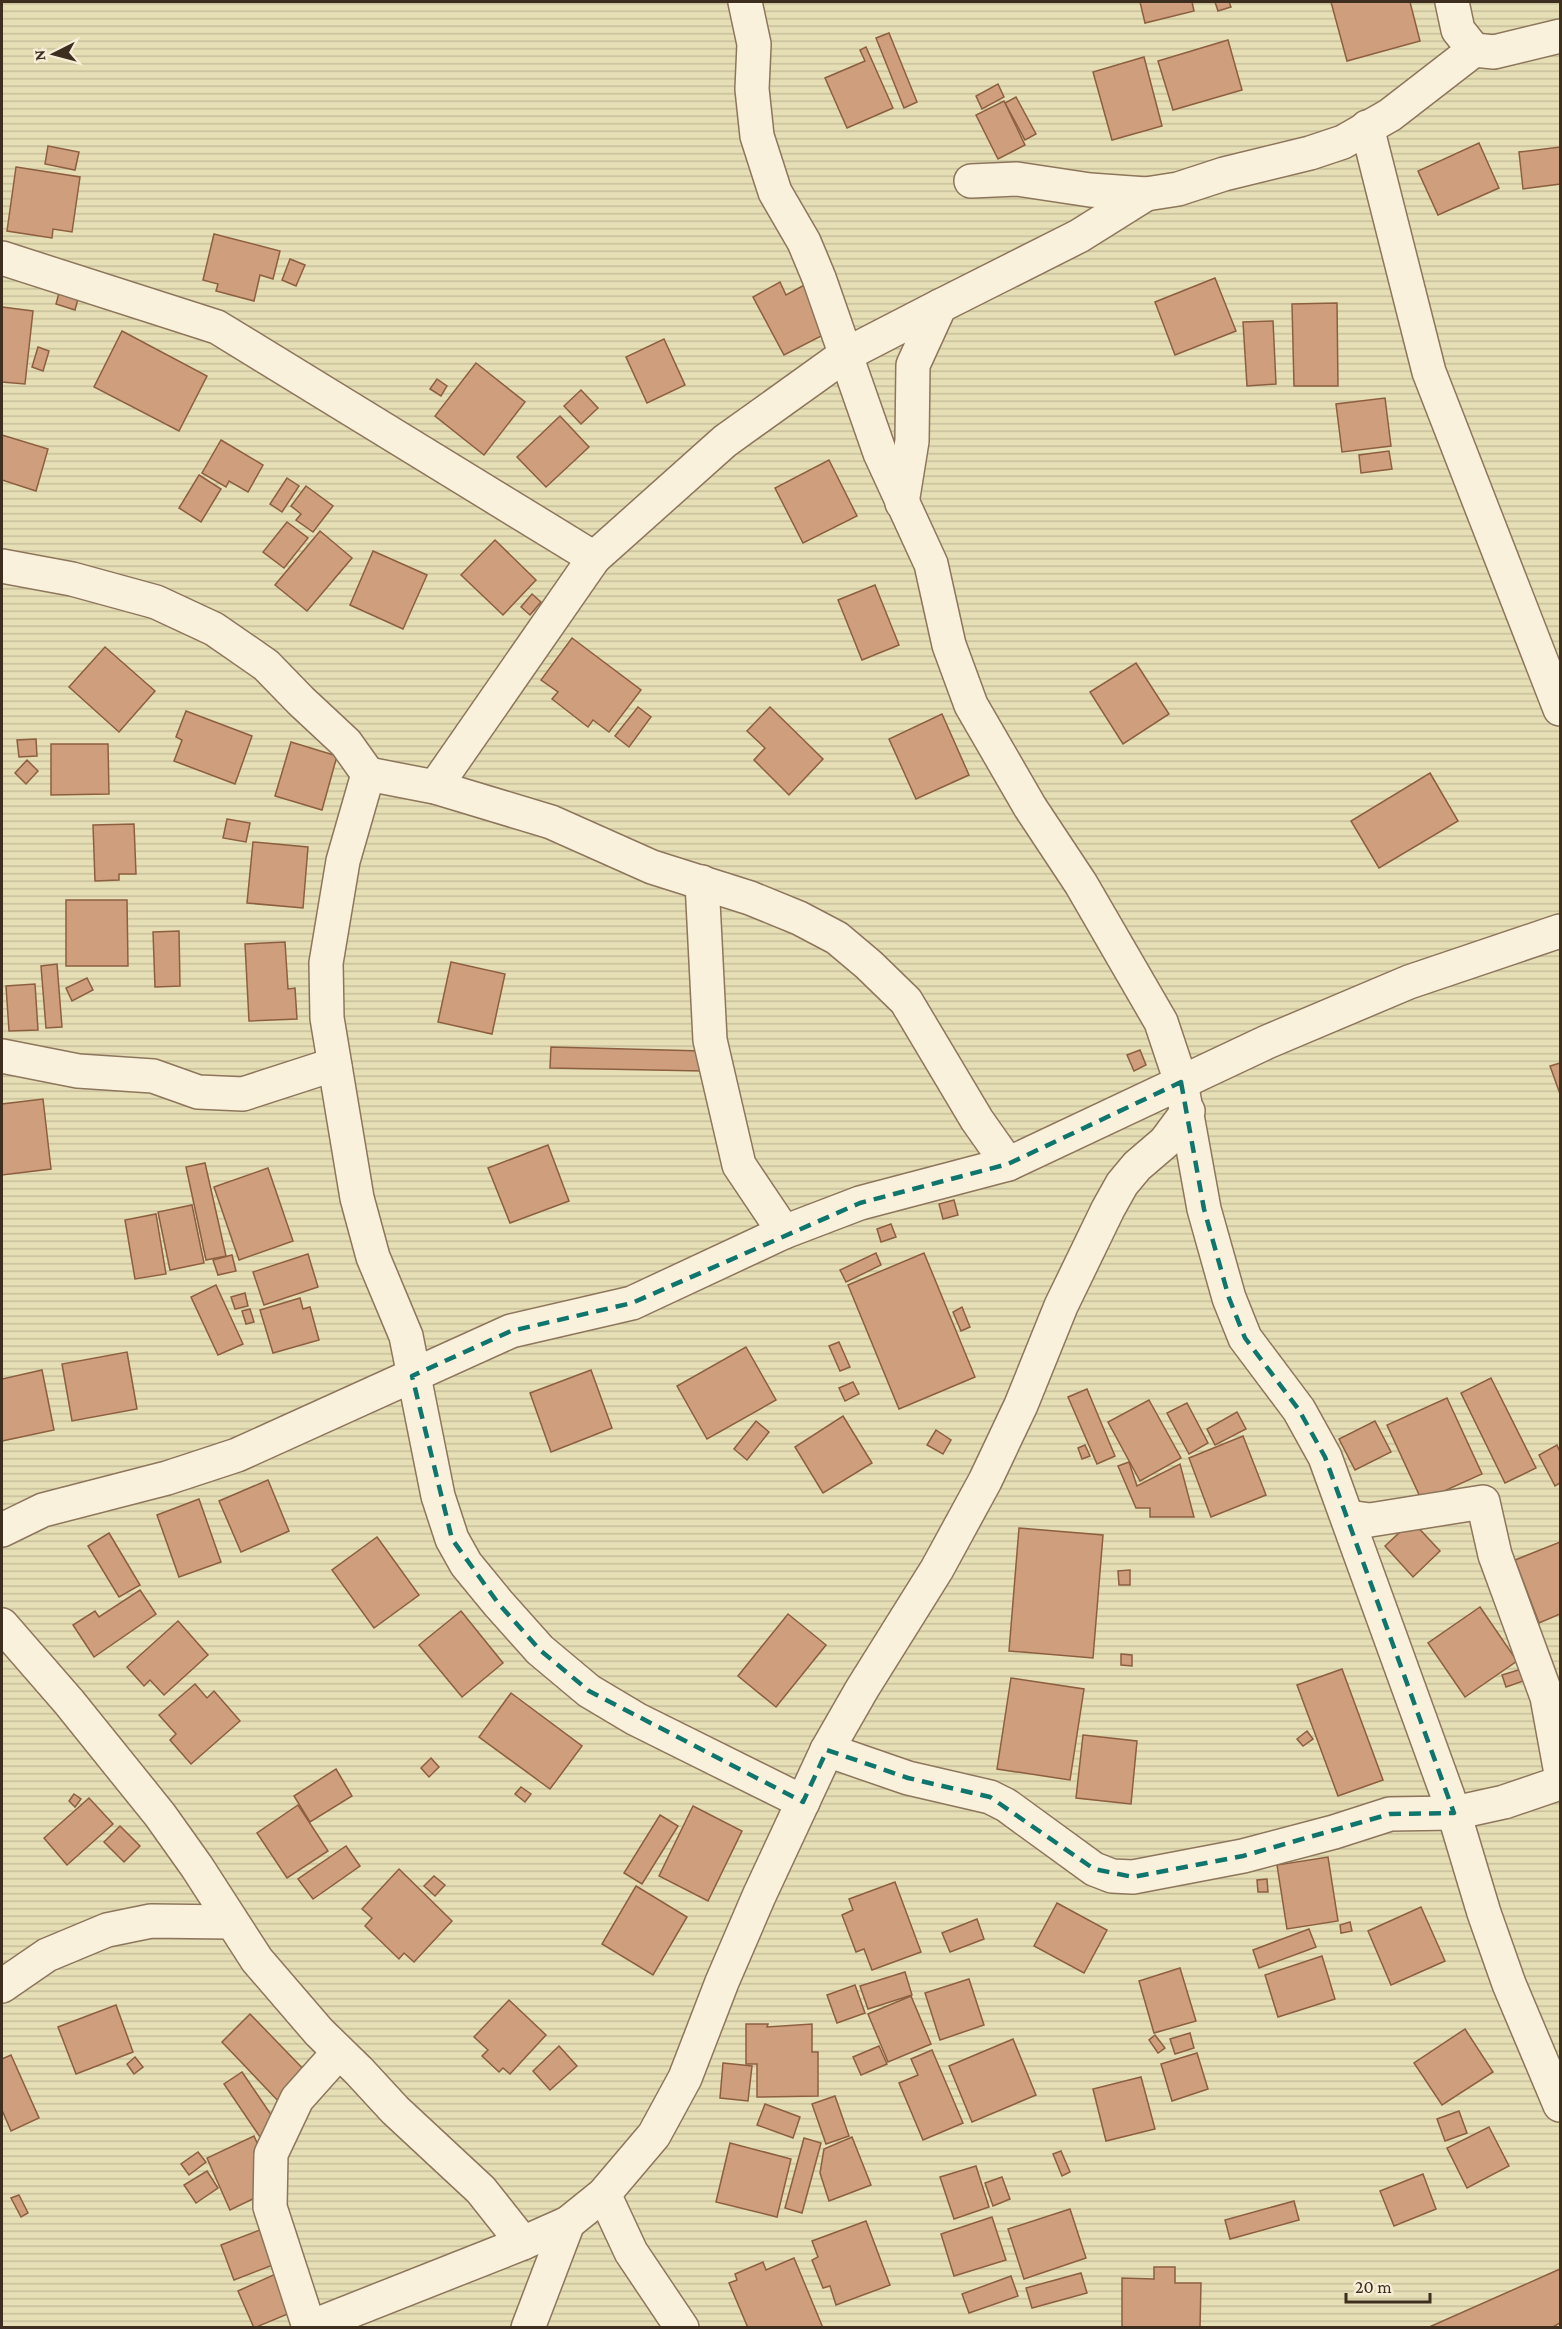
<svg xmlns="http://www.w3.org/2000/svg" width="1562" height="2329" font-family="'Crimson Pro',serif">
  <style>
    .farmland { fill: url(#farmland-rules) }
    .building { fill: #cf9f7d; stroke: #8d5f41; stroke-width: 1.5 }
    .lines { fill: none; stroke-linecap: round; stroke-linejoin: round }
    .minor-casing { stroke: #8d765c; stroke-width: 36 }
    .minor { stroke: #faf1dc; stroke-width: 33 }
    .marked { fill: none; stroke: #0f766e; stroke-width: 4.5; stroke-dasharray: 12 8; stroke-linejoin: round }
  </style>
  <defs>
    <pattern id="farmland-rules" width="6" height="5" patternUnits="userSpaceOnUse" patternTransform="scale(1.5)"><rect width="6" height="5" fill="#e6deb5"/><path d="M0 2.5h6" fill="none" stroke="#c6bf9b"/></pattern>
  </defs>
  <rect width="100%" height="100%" fill="#f0e4c8"/>
  <!-- farmland -->
  <path class="farmland" d="M2,2H1560V2327L2,2328Z"/>
  <!-- building -->
  <g class="building">
    <path d="M1140,2H1192L1194,11L1145,23Z"/>
    <path d="M1215,2H1229L1231,7L1218,11Z"/>
    <path d="M1331,2H1410L1420,41L1347,61Z"/>
    <path d="M889,33L917,102L904,108L876,38Z"/>
    <path d="M1228,40L1242,90L1173,110L1158,61Z"/>
    <path d="M866,47L893,108L847,128L825,78L865,61L860,50Z"/>
    <path d="M1144,57L1162,126L1112,140L1093,72Z"/>
    <path d="M998,84L1004,97L982,109L976,96Z"/>
    <path d="M1016,97L1036,134L1025,140L1005,103Z"/>
    <path d="M1004,101L1025,145L998,159L976,115Z"/>
    <path d="M1479,143L1499,188L1438,215L1418,171Z"/>
    <path d="M48,146L79,152L75,170L45,164Z"/>
    <path d="M1560,147V184L1523,189L1519,152Z"/>
    <path d="M16,167L80,177L72,232L53,229L52,238L7,231Z"/>
    <path d="M214,234L280,251L273,279L260,275L254,301L216,291L218,284L203,280Z"/>
    <path d="M290,259L305,265L296,286L282,280Z"/>
    <path d="M1215,278L1236,331L1175,355L1155,302Z"/>
    <path d="M780,282L786,295L808,283L833,330L784,355L753,297Z"/>
    <path d="M59,293L78,299L75,310L56,304Z"/>
    <path d="M1337,303L1338,386H1294L1292,304Z"/>
    <path d="M2,307L33,311L25,384L2,382Z"/>
    <path d="M1273,321L1276,384L1247,386L1243,322Z"/>
    <path d="M122,331L207,376L179,431L94,387Z"/>
    <path d="M664,339L685,385L647,403L626,357Z"/>
    <path d="M38,347L49,351L43,371L32,367Z"/>
    <path d="M476,363L525,402L484,455L435,416Z"/>
    <path d="M437,379L447,386L441,396L430,389Z"/>
    <path d="M581,390L598,408L581,424L564,406Z"/>
    <path d="M1385,398L1391,446L1342,452L1336,404Z"/>
    <path d="M560,416L589,447L546,487L517,457Z"/>
    <path d="M2,435L48,449L36,491L2,480Z"/>
    <path d="M221,440L263,465L248,492L229,481L226,487L202,473Z"/>
    <path d="M1389,451L1392,469L1361,473L1359,455Z"/>
    <path d="M829,460L857,516L803,543L775,488Z"/>
    <path d="M199,475L221,489L201,522L179,508Z"/>
    <path d="M287,478L299,486L282,512L270,504Z"/>
    <path d="M306,486L333,506L313,532L296,520L301,514L291,506Z"/>
    <path d="M287,522L308,538L284,568L263,552Z"/>
    <path d="M320,531L352,558L307,611L275,585Z"/>
    <path d="M495,540L536,580L503,615L461,575Z"/>
    <path d="M373,551L427,575L403,629L350,605Z"/>
    <path d="M875,585L899,645L862,660L838,600Z"/>
    <path d="M532,594L541,602L530,615L521,607Z"/>
    <path d="M572,638L641,690L609,732L593,720L588,727L552,699L558,692L541,680Z"/>
    <path d="M105,647L155,691L119,732L69,687Z"/>
    <path d="M1136,663L1169,714L1123,744L1090,692Z"/>
    <path d="M638,707L651,717L629,747L615,736Z"/>
    <path d="M770,707L823,759L789,795L754,760L765,748L747,731Z"/>
    <path d="M186,711L252,736L235,784L174,761L182,740L176,737Z"/>
    <path d="M942,714L969,775L916,799L889,739Z"/>
    <path d="M36,739L37,756L19,757L17,740Z"/>
    <path d="M291,742L337,756L322,810L275,796Z"/>
    <path d="M51,744H108L109,794L51,795Z"/>
    <path d="M27,760L38,771L26,784L15,773Z"/>
    <path d="M1430,773L1458,821L1379,868L1351,821Z"/>
    <path d="M227,819L250,823L246,842L223,838Z"/>
    <path d="M134,824L136,874H119V880L95,881L93,825Z"/>
    <path d="M253,842L308,847L303,908L247,903Z"/>
    <path d="M66,900H127L128,966H66Z"/>
    <path d="M179,931L180,986L155,987L153,932Z"/>
    <path d="M285,942L288,989L295,988L297,1019L249,1021L245,944Z"/>
    <path d="M451,962L505,974L492,1034L438,1022Z"/>
    <path d="M57,964L62,1027L46,1028L41,966Z"/>
    <path d="M87,978L93,990L72,1001L66,988Z"/>
    <path d="M35,984L38,1030L9,1031L6,986Z"/>
    <path d="M551,1047L703,1051V1071L550,1068Z"/>
    <path d="M1140,1050L1146,1065L1134,1071L1127,1055Z"/>
    <path d="M1560,1063V1094L1550,1066Z"/>
    <path d="M43,1099L51,1169L2,1175V1104Z"/>
    <path d="M548,1145L569,1201L510,1223L488,1168Z"/>
    <path d="M205,1163L226,1256L206,1260L186,1167Z"/>
    <path d="M268,1168L293,1241L239,1260L214,1187Z"/>
    <path d="M954,1200L958,1215L943,1219L939,1204Z"/>
    <path d="M192,1205L204,1263L170,1270L158,1212Z"/>
    <path d="M156,1214L166,1274L135,1279L125,1220Z"/>
    <path d="M891,1224L896,1237L881,1242L877,1229Z"/>
    <path d="M876,1253L881,1265L846,1282L840,1270Z"/>
    <path d="M924,1253L975,1377L899,1409L848,1285Z"/>
    <path d="M308,1254L318,1287L264,1305L253,1272Z"/>
    <path d="M232,1255L236,1271L218,1275L213,1260Z"/>
    <path d="M216,1285L243,1344L218,1355L191,1297Z"/>
    <path d="M245,1293L248,1306L235,1309L231,1297Z"/>
    <path d="M300,1298L303,1309L310,1307L319,1340L273,1353L260,1310Z"/>
    <path d="M962,1307L970,1327L961,1331L953,1312Z"/>
    <path d="M250,1309L254,1322L246,1324L242,1311Z"/>
    <path d="M839,1342L850,1367L840,1371L829,1346Z"/>
    <path d="M746,1347L776,1400L707,1439L677,1386Z"/>
    <path d="M127,1352L137,1409L72,1421L62,1364Z"/>
    <path d="M42,1370L54,1430L2,1441V1379Z"/>
    <path d="M591,1370L612,1428L551,1452L530,1393Z"/>
    <path d="M1491,1378L1536,1468L1505,1483L1461,1393Z"/>
    <path d="M853,1382L859,1394L845,1401L839,1388Z"/>
    <path d="M1087,1389L1115,1456L1097,1464L1068,1397Z"/>
    <path d="M1447,1398L1482,1474L1422,1501L1387,1425Z"/>
    <path d="M1149,1400L1181,1458L1140,1481L1108,1422Z"/>
    <path d="M1187,1403L1208,1443L1189,1454L1167,1413Z"/>
    <path d="M1237,1412L1246,1429L1215,1445L1207,1429Z"/>
    <path d="M843,1416L872,1463L823,1493L795,1447Z"/>
    <path d="M756,1421L769,1432L747,1460L734,1449Z"/>
    <path d="M1375,1421L1391,1452L1355,1470L1339,1439Z"/>
    <path d="M936,1430L951,1440L943,1454L927,1445Z"/>
    <path d="M1243,1436L1266,1495L1211,1517L1189,1458Z"/>
    <path d="M1085,1445L1090,1456L1082,1459L1078,1448Z"/>
    <path d="M1557,1445L1560,1452V1483L1555,1486L1539,1455Z"/>
    <path d="M1129,1462L1137,1486L1180,1464L1194,1517H1150V1508H1136L1118,1466Z"/>
    <path d="M268,1480L289,1531L241,1552L219,1501Z"/>
    <path d="M199,1499L221,1562L179,1577L157,1515Z"/>
    <path d="M1412,1521L1440,1551L1413,1577L1385,1546Z"/>
    <path d="M1019,1528L1103,1535L1093,1658L1009,1651Z"/>
    <path d="M109,1533L140,1585L119,1597L88,1546Z"/>
    <path d="M377,1537L419,1595L374,1628L332,1570Z"/>
    <path d="M1560,1542V1614L1539,1623L1515,1560Z"/>
    <path d="M1130,1570V1585H1119L1118,1571Z"/>
    <path d="M140,1590L156,1614L94,1657L73,1625L95,1611L99,1617Z"/>
    <path d="M1480,1607L1517,1661L1465,1697L1428,1643Z"/>
    <path d="M461,1611L503,1663L462,1697L419,1645Z"/>
    <path d="M788,1614L826,1645L776,1707L738,1676Z"/>
    <path d="M178,1621L208,1655L164,1695L150,1680L144,1686L127,1667Z"/>
    <path d="M1121,1654L1132,1655V1666L1121,1665Z"/>
    <path d="M1525,1668L1529,1679L1506,1687L1502,1675Z"/>
    <path d="M1342,1669L1383,1780L1338,1796L1297,1685Z"/>
    <path d="M1011,1678L1084,1689L1070,1780L997,1769Z"/>
    <path d="M195,1684L207,1698L214,1691L240,1721L191,1764L170,1740L176,1734L159,1715Z"/>
    <path d="M511,1693L582,1746L550,1789L479,1737Z"/>
    <path d="M1307,1731L1313,1739L1303,1746L1297,1739Z"/>
    <path d="M1083,1735L1137,1741L1131,1804L1076,1798Z"/>
    <path d="M431,1758L439,1767L429,1777L421,1768Z"/>
    <path d="M336,1769L352,1796L310,1822L294,1796Z"/>
    <path d="M521,1787L531,1794L525,1802L515,1794Z"/>
    <path d="M74,1794L81,1799L75,1807L69,1801Z"/>
    <path d="M89,1798L113,1824L67,1865L44,1838Z"/>
    <path d="M298,1805L328,1851L287,1878L257,1833Z"/>
    <path d="M693,1806L742,1831L708,1901L659,1876Z"/>
    <path d="M660,1815L678,1826L642,1884L624,1873Z"/>
    <path d="M120,1826L140,1846L124,1862L104,1842Z"/>
    <path d="M346,1846L360,1866L313,1899L298,1879Z"/>
    <path d="M1328,1857L1338,1921L1287,1929L1277,1865Z"/>
    <path d="M399,1869L452,1921L414,1962L404,1953L399,1959L365,1926L372,1918L362,1909Z"/>
    <path d="M434,1876L445,1885L435,1896L424,1886Z"/>
    <path d="M1267,1879L1268,1892H1258L1257,1880Z"/>
    <path d="M895,1882L921,1952L872,1970L864,1949L856,1952L842,1915L853,1910L849,1899Z"/>
    <path d="M636,1886L687,1917L653,1975L602,1944Z"/>
    <path d="M1057,1903L1107,1930L1084,1973L1034,1946Z"/>
    <path d="M1421,1907L1445,1961L1391,1985L1368,1931Z"/>
    <path d="M977,1919L984,1939L950,1952L942,1933Z"/>
    <path d="M1350,1922L1352,1931L1341,1933L1340,1925Z"/>
    <path d="M1309,1929L1316,1947L1259,1968L1253,1950Z"/>
    <path d="M1322,1956L1335,1999L1278,2017L1265,1975Z"/>
    <path d="M1180,1968L1196,2021L1154,2033L1139,1981Z"/>
    <path d="M905,1972L912,1995L868,2009L860,1986Z"/>
    <path d="M969,1979L984,2025L940,2040L925,1993Z"/>
    <path d="M855,1985L865,2013L837,2023L827,1995Z"/>
    <path d="M911,1996L931,2044L888,2062L868,2014Z"/>
    <path d="M509,2000L546,2035L510,2074L503,2068L499,2072L482,2056L488,2050L474,2037Z"/>
    <path d="M116,2005L133,2052L76,2074L58,2027Z"/>
    <path d="M250,2014L311,2077L282,2105L222,2042Z"/>
    <path d="M746,2024H768L767,2027L812,2024V2052H818V2096L757,2097V2064H746Z"/>
    <path d="M1465,2029L1493,2072L1442,2105L1414,2063Z"/>
    <path d="M1190,2033L1194,2048L1175,2054L1170,2039Z"/>
    <path d="M1155,2035L1165,2048L1158,2053L1149,2040Z"/>
    <path d="M1013,2039L1036,2095L972,2122L949,2066Z"/>
    <path d="M559,2046L577,2066L550,2090L533,2071Z"/>
    <path d="M879,2046L887,2064L861,2075L853,2057Z"/>
    <path d="M932,2050L963,2123L923,2140L899,2083L918,2075L911,2059Z"/>
    <path d="M1197,2053L1208,2089L1172,2101L1161,2064Z"/>
    <path d="M11,2055L39,2118L11,2131L2,2110V2059Z"/>
    <path d="M135,2057L143,2067L134,2074L127,2064Z"/>
    <path d="M723,2063L752,2066L748,2101L720,2098Z"/>
    <path d="M242,2072L278,2125L260,2137L224,2084Z"/>
    <path d="M1141,2077L1155,2129L1106,2141L1093,2089Z"/>
    <path d="M835,2096L849,2136L826,2144L812,2104Z"/>
    <path d="M765,2104L800,2117L793,2138L757,2125Z"/>
    <path d="M1459,2111L1467,2133L1445,2141L1437,2119Z"/>
    <path d="M1489,2127L1509,2166L1467,2188L1447,2148Z"/>
    <path d="M254,2136L262,2154L265,2173L254,2178L261,2195L230,2210L207,2158Z"/>
    <path d="M852,2137L871,2185L829,2201L820,2173L824,2149Z"/>
    <path d="M804,2138L821,2143L802,2213L785,2208Z"/>
    <path d="M730,2143L791,2159L777,2217L716,2202Z"/>
    <path d="M1061,2151L1070,2172L1062,2176L1053,2154Z"/>
    <path d="M198,2152L206,2162L189,2175L181,2164Z"/>
    <path d="M976,2166L989,2207L954,2219L940,2177Z"/>
    <path d="M207,2171L218,2188L196,2203L184,2185Z"/>
    <path d="M1423,2174L1436,2209L1394,2226L1380,2191Z"/>
    <path d="M1002,2177L1010,2199L993,2206L985,2183Z"/>
    <path d="M19,2195L28,2213L21,2217L11,2198Z"/>
    <path d="M1294,2201L1299,2220L1230,2239L1225,2220Z"/>
    <path d="M1070,2209L1086,2258L1024,2279L1008,2229Z"/>
    <path d="M992,2217L1006,2260L954,2276L941,2234Z"/>
    <path d="M866,2221L890,2285L836,2305L830,2286L823,2288L812,2260L818,2257L812,2241Z"/>
    <path d="M265,2228L278,2263L234,2280L221,2245Z"/>
    <path d="M794,2258L823,2328H748L729,2283L737,2280L735,2274L763,2262L766,2270Z"/>
    <path d="M1154,2267H1175V2283H1201L1200,2328H1122V2278L1154,2279Z"/>
    <path d="M1560,2269V2323L1551,2328H1427Z"/>
    <path d="M280,2272L297,2310L254,2328L238,2291Z"/>
    <path d="M1081,2273L1087,2293L1032,2308L1026,2288Z"/>
    <path d="M1011,2276L1018,2296L969,2313L962,2294Z"/>
  </g>
  <g class="lines">
    <!-- minor casing -->
    <g class="minor-casing">
      <g id="minor">
        <path d="M745,2L754,44L752,89L757,136L775,192L804,242L819,278L880,453L931,564L949,645L971,705L1030,807L1081,884L1161,1022L1181,1082L1204,1209L1229,1298L1245,1338L1299,1410L1325,1457L1454,1813L1484,1913L1509,1984L1560,2105"/>
        <path d="M1452,2L1458,30L1474,50L1494,52L1560,36"/>
        <path d="M1367,127L1429,372L1560,709"/>
        <path d="M971,181L1017,179L1090,190L1146,194L1178,189L1224,174L1310,153L1343,142L1390,115L1474,50"/>
        <path d="M2,258L217,327L594,558L435,787"/>
        <path d="M902,503L912,441L913,365L940,306L1079,236L1146,194"/>
        <path d="M594,558L725,441L845,355L940,306"/>
        <path d="M2,566L72,579L156,602L214,629L266,665L301,701L346,743L368,774"/>
        <path d="M702,882L710,1040L739,1165L784,1232"/>
        <path d="M2,1056L78,1071L153,1076L198,1092L243,1094L320,1069L335,1067"/>
        <path d="M1348,1517L1370,1520L1483,1502L1495,1555L1547,1697L1560,1768"/>
        <path d="M2,1530L43,1510L167,1478L237,1455L511,1331L632,1303L784,1232L860,1203L1008,1164L1267,1042L1409,982L1560,931"/>
        <path d="M2,1625L69,1702L160,1815L197,1867L257,1960L319,2032L359,2071L395,2110L481,2190L523,2243"/>
        <path d="M827,1750L908,1778L990,1797L1006,1805L1094,1869L1112,1876L1133,1877L1243,1856L1334,1832L1390,1814L1454,1813L1504,1802L1560,1783"/>
        <path d="M803,1802L636,1719L589,1691L540,1650L498,1603L466,1564L452,1539L438,1496L406,1336L373,1257L357,1198L327,1018L326,963L343,861L368,774L435,787L551,822L652,867L750,898L799,918L837,938L869,965L906,1001L977,1120L1008,1164"/>
        <path d="M2,1986L47,1955L107,1930L151,1921L231,1922"/>
        <path d="M604,2194L631,2252L682,2328"/>
        <path d="M309,2327L270,2207L271,2154L297,2099L339,2052"/>
        <path d="M308,2328L523,2243L568,2223L604,2194L654,2135L685,2078L722,1982L759,1896L827,1750L862,1689L937,1569L985,1481L1021,1405L1061,1306L1108,1209L1122,1184L1137,1166L1165,1142L1188,1111"/>
        <path d="M528,2328L568,2223"/>
      </g>
    </g>
    <!-- minor -->
    <use href="#minor" class="minor"/>
  </g>
  <!-- marked area -->
  <path class="marked" d="M1181,1082L1204,1209L1229,1298L1245,1338L1299,1410L1325,1457L1454,1813L1390,1814L1243,1856L1133,1877L1094,1869L990,1797L908,1778L827,1750L803,1802L589,1691L540,1650L498,1603L452,1539L412,1376L511,1331L632,1303L860,1203L1008,1164Z"/>
  <!-- border -->
  <rect width="1562" height="2329" fill="none" stroke="#3d2e20" stroke-width="6"/>
  <!-- north arrow -->
  <g transform="translate(54 54) rotate(264)" stroke="#f7eed8" stroke-width="4.5" paint-order="stroke">
  <path d="M0-4.5L10 22L0 15L-10 22Z" fill="#3d2e20"/>
  <text y="-9" font-size="16" font-weight="bold" text-anchor="middle" fill="#3d2e20">N</text>
  </g>
  <!-- scale -->
  <path d="M1346 2293v9h84v-9" fill="none" stroke="#3d2e20" stroke-width="3"/>
  <text x="1355" y="2293" font-size="18" fill="#3d2e20" stroke="#f7eed8" stroke-width="4.5" paint-order="stroke">20 m</text>
</svg>
